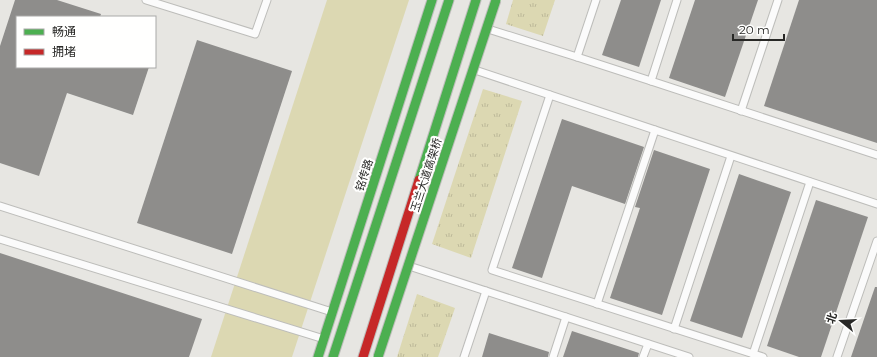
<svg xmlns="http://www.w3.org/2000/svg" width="877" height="357" font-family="Montserrat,'Noto Sans SC',sans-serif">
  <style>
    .grass { fill: url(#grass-tufts) }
    .park { fill: #dcd8b2 }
    .building { fill: #8e8d8b }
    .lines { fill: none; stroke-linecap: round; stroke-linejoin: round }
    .lane-casing { stroke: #bdbdba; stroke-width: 9 }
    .fast-casing { stroke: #bdbdba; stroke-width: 11 }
    .jam-casing { stroke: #bdbdba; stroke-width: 11 }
    .lane { stroke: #fbfbfb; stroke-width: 7 }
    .fast { stroke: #4caf50; stroke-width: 9 }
    .jam { stroke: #c62828; stroke-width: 9 }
    .fast-bridge-casing { stroke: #bdbdba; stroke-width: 11; stroke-linecap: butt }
    .fast-bridge { stroke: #4caf50; stroke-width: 9 }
    .labels { text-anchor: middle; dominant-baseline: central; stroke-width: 4; stroke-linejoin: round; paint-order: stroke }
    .street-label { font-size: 11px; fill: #282826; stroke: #fffffe }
  </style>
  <defs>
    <pattern id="grass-tufts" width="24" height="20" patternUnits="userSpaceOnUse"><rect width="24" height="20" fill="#dcd8b2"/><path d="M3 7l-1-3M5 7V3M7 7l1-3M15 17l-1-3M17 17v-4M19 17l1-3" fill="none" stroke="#bdb999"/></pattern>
  </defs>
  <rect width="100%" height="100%" fill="#e7e6e2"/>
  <!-- grass -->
  <g class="grass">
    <path d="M513,0H555L543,36L506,24Z"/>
    <path d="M483,89L522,101L471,258L432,244Z"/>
    <path d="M417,294L455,308L438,357H397Z"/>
  </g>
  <!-- park -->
  <path class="park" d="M327,0H409L292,357H211Z"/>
  <!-- building -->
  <g class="building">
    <path d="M15,0H57L101,14L100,17H17V67H149L133,115L67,93L39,176L0,163V46Z"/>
    <path d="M621,0H661L639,67L602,55Z"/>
    <path d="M695,0H758L725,97L669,78Z"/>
    <path d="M799,0H877V143L764,106Z"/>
    <path d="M197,40L292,71L232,254L137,223Z"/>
    <path d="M562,119L644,147L625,204L572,186L542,278L512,268Z"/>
    <path d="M654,150L710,169L662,315L610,298L640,208L635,207Z"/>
    <path d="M739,174L791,192L742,338L690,321Z"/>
    <path d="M816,200L868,217L821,357H799L767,346Z"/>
    <path d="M0,253L202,319L189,357H0Z"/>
    <path d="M875,287H877V357H851Z"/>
    <path d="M572,331L639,353L638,357H563Z"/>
    <path d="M489,333L549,352L548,357H482Z"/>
  </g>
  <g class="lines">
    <!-- lane casing -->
    <g class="lane-casing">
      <g id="lane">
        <path d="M146,0L255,34L267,0"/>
        <path d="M596,0L577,57L651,81"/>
        <path d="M677,0L651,81L877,155"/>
        <path d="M488,29L577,57"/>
        <path d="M475,70L877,204"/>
        <path d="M550,95L492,270L763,357"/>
        <path d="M741,111L778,0"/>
        <path d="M0,206L332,312"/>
        <path d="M0,239L324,339"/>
        <path d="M409,266L689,357"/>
        <path d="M597,304L655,130"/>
        <path d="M674,329L731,156"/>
        <path d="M753,354L810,182"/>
        <path d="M464,357L486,291"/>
        <path d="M553,357L566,317"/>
        <path d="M643,357L648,344"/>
        <path d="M837,357L877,241"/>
      </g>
    </g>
    <!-- fast casing -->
    <g class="fast-casing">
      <g id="fast">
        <path d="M419,180L476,0"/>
        <path d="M318,357L432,0"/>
        <path d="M333,357L449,0"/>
      </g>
    </g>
    <!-- jam casing -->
    <g class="jam-casing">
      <path id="jam" d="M363,357L419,180"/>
    </g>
    <!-- lane -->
    <use href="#lane" class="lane"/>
    <!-- fast -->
    <use href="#fast" class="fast"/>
    <!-- jam -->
    <use href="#jam" class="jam"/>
    <!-- fast-bridge casing -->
    <g class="fast-bridge-casing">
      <path id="fast-bridge" d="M378,357L496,0"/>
    </g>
    <!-- fast-bridge -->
    <use href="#fast-bridge" class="fast-bridge"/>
  </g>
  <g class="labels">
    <!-- street labels -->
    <g class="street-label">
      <text transform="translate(364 175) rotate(-72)">铭传路</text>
      <text transform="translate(426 175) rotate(-72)">玉兰大道高架桥</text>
    </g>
  </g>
  <!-- legend -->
  <rect x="16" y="16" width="140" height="52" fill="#fffffe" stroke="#a9a9a8"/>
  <rect x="24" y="29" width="20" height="6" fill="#4caf50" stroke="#a9a9a8"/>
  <text x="52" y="36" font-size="12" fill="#282826">畅通</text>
  <rect x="24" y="49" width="20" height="6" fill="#c62828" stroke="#a9a9a8"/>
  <text x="52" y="56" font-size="12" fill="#282826">拥堵</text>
  <!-- north arrow -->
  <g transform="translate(841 321) rotate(288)" stroke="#fffffe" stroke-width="3" paint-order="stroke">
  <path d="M0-3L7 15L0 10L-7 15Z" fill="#282826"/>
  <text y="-6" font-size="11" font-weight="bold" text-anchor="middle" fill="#282826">北</text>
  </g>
  <!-- scale -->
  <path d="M733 34v6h51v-6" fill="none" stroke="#282826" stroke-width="2"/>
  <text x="739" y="34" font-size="12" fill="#282826" stroke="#fffffe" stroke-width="3" paint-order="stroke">20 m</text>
</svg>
